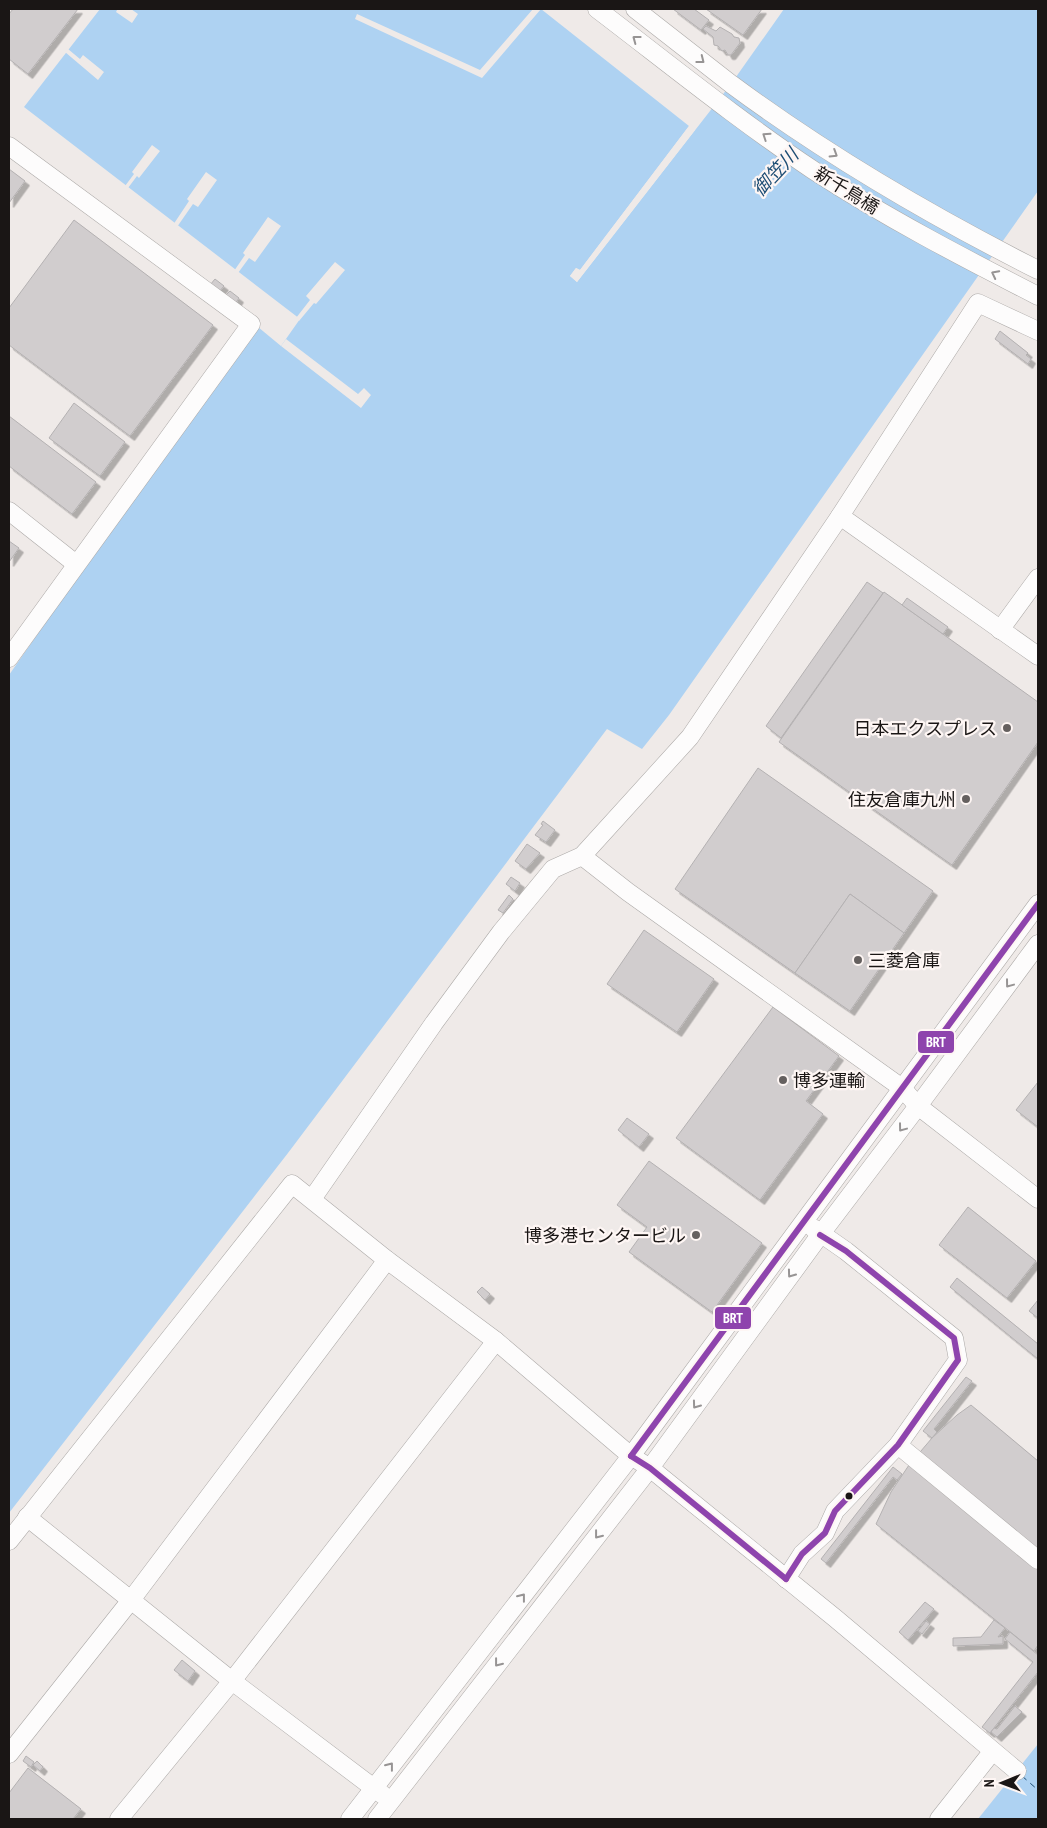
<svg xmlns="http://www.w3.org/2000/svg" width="1047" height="1828" font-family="'PT Sans Narrow','Noto Sans JP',sans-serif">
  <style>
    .water { fill: #aed2f2 }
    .pier { fill: #efeae8 }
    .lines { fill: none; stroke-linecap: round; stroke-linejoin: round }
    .ferry { stroke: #1e4e75; stroke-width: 1; stroke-dasharray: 6 5; stroke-linecap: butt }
    .building { fill: #d1cdce; stroke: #b4b1b2; filter: url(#shadow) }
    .minor-casing { stroke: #aca9a7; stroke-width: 19 }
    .minor { stroke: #fdfcfc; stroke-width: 18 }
    .bus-1-casing { stroke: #fef6f4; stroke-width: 10 }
    .bus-1 { stroke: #8e44ad; stroke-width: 6 }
    .oneway { stroke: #979494 }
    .poi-dot { fill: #65605f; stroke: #fef6f4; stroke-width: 2 }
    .bus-dot { fill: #1a1615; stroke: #fef6f4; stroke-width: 2 }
    .labels { text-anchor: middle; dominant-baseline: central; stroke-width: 4.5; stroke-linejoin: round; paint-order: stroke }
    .street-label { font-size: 18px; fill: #1a1615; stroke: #fef6f4 }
    .poi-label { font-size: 18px; fill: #1a1615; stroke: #fef6f4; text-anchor: end }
    .water-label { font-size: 19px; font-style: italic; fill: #1e4e75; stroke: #fef6f4 }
    .line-badge { stroke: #fef6f4; stroke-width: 2 }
    .badge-label { font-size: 14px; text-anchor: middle; font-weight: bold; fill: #fff }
  </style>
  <defs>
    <filter id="shadow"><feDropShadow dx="4.5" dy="4.5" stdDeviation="0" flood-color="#0004"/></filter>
  </defs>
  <rect width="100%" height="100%" fill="#efeae8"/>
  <!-- water -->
  <g class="water">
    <path d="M100,9H541L689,126L580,270L576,268L570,276L577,282L731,84L784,9H1038V191L669,715L642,749L607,729L288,1153L9,1513V675L111,529L258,327L281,346L300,319L24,107Z"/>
    <path d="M1038,1744V1819H978Z"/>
  </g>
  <!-- pier -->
  <g class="pier">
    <path d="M116,9H131L138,14L132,23L116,12L117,10Z"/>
    <path d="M533,9H541L482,78L355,19L357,14L480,70Z"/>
    <path d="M68,49L80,59L83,55L104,72L98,80L65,52Z"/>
    <path d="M689,126L691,128L586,267L693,129L695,130L577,282L570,276L576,268L580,270Z"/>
    <path d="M152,145L160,151L139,178L137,176L128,188L125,186L134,174L132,172Z"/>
    <path d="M206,172L217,180L198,207L193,204L177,227L173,225L189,201L187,199Z"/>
    <path d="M268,217L281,226L255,262L249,258L238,273L234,271L245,255L243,253Z"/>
    <path d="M335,262L345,270L316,304L314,303L299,321L296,318L310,300L306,296Z"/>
    <path d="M286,339L358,394L364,388L371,395L361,408L281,346Z"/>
  </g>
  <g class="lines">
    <!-- ferry -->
    <path class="ferry" d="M1022,1776L1038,1790"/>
  </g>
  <!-- building -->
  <g class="building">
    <path d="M13,9H78L28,74L9,59V14Z"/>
    <path d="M673,9H694L709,20L701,30Z"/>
    <path d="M706,9H762L743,35Z"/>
    <path d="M706,26L716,31L720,27L732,34L734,37L739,38L740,43L731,55H728L725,50L722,51L718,46L714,45L713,37L703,29Z"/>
    <path d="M9,169L25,181L9,203Z"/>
    <path d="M74,220L213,325L130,436L9,345V308Z"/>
    <path d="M215,279L224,286L219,292L210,285Z"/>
    <path d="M230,291L239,298L235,304L225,296Z"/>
    <path d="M1000,331L1028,353L1026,355L1031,359L1028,364L995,339Z"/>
    <path d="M74,403L125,442L100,476L49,438Z"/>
    <path d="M9,416L96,482L72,514L9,466Z"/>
    <path d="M9,541L19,548L9,562Z"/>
    <path d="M867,582L883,593L781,738L766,726Z"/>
    <path d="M884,592L1038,702V742L952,865L779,742Z"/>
    <path d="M907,598L948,627L943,634L902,605Z"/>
    <path d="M758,768L933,891L904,933L850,894L795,973L675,889Z"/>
    <path d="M543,821L555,830L546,842L535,835L543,825L541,824Z"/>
    <path d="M527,844L540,853L526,869L515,861Z"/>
    <path d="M511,877L520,883L515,891L506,884Z"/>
    <path d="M850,894L904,933L850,1011L795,973Z"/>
    <path d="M509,895L513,899L503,913L498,910Z"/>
    <path d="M644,930L714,979L677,1032L607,984Z"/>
    <path d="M773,1007L839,1056L806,1101L823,1114L760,1200L676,1138Z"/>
    <path d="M1038,1082V1127L1016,1110Z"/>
    <path d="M627,1118L649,1134L639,1147L618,1130Z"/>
    <path d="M649,1161L762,1243L712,1312L629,1252L647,1227L617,1205Z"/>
    <path d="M968,1207L1036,1261L1007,1298L939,1245Z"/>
    <path d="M957,1278L1038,1344V1359L950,1287Z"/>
    <path d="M482,1287L490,1294L485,1300L477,1292Z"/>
    <path d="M1038,1300V1318L1029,1311Z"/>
    <path d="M966,1377L972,1381L934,1429L937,1432L932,1438L923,1431Z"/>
    <path d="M971,1405L1038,1461V1645L1034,1651L876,1524L891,1492L909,1465L932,1438L957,1415Z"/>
    <path d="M893,1467L902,1474L897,1480L893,1477L826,1563L821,1559Z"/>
    <path d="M925,1602L934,1609L908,1640L899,1632Z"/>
    <path d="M994,1620L1005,1628L998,1637L1003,1636V1644L953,1646V1638L981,1637Z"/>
    <path d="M926,1621L930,1624L922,1634L918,1631Z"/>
    <path d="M1010,1632L1038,1655V1672L990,1733L982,1727L1033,1662L1005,1639Z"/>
    <path d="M182,1660L195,1671L188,1681L174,1670Z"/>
    <path d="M1015,1706L1022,1712L997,1737L991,1732L994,1728L997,1729Z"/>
    <path d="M26,1756L34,1762L31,1767L23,1761Z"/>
    <path d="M37,1761L43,1767L40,1771L33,1765Z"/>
    <path d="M28,1768L81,1809L73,1819H9V1793Z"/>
  </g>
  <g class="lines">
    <!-- minor casing -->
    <g class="minor-casing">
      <g id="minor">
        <path d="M597,9C668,63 738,120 813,170C885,217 962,257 1038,296"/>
        <path d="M635,9C667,34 699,59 731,84C827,155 931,216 1038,270"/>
        <path d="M9,146L251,324L9,658"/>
        <path d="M9,511L76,564"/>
        <path d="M840,516L1038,656"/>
        <path d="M1000,630L1038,578"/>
        <path d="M582,856L628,892L902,1088L918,1106L1038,1199"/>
        <path d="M312,1199L434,1023L501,932L553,869L582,856L690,737L840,516L978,303L1038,331"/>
        <path d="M898,1445L1038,1560"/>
        <path d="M27,1517L232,1681L383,1795"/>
        <path d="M9,1541L292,1184L387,1260L496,1341L631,1456L650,1468L835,1618L1017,1771"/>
        <path d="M786,1579L802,1554L825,1533L835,1511L898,1445L958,1360L954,1338L846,1251L813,1228"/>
        <path d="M9,1754L131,1600L387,1260"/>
        <path d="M119,1819L232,1681L496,1341"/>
        <path d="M350,1819L631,1456L1038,904"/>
        <path d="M377,1819L650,1468L820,1235L918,1106L1038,944"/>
        <path d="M939,1819L992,1752"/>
      </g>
    </g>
    <!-- minor -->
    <use href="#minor" class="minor"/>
    <!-- bus-1 casing -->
    <g class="bus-1-casing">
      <g id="bus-1">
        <path d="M631,1456L1038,904"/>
        <path d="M631,1456L650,1468L786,1579"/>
        <path d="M786,1579L802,1554L825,1533L835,1511L898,1445L958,1360L954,1338L846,1251L820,1235"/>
      </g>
    </g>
    <!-- bus-1 -->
    <use href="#bus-1" class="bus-1"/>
  </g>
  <!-- one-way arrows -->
  <defs><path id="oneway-chevron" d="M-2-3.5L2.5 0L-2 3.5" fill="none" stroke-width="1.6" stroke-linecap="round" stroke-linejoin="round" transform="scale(1.25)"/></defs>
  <g class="oneway">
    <use href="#oneway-chevron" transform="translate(636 39) rotate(-143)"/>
    <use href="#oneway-chevron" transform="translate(701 60) rotate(38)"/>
    <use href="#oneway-chevron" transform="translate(766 136) rotate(-146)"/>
    <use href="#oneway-chevron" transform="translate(834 154) rotate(32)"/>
    <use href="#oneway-chevron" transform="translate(995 274) rotate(-153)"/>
    <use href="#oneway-chevron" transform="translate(1009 984) rotate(127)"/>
    <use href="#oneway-chevron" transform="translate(902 1128) rotate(127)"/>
    <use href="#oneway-chevron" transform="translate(791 1274) rotate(126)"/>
    <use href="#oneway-chevron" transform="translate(696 1405) rotate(126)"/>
    <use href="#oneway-chevron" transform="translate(598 1535) rotate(128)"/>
    <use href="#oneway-chevron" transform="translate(522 1597) rotate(-52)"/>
    <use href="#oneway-chevron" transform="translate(498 1663) rotate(128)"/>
    <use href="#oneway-chevron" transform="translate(390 1766) rotate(-52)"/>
  </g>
  <!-- markers -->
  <g class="poi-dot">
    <circle cx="1007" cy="728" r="5"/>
    <circle cx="966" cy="799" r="5"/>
    <circle cx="858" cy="960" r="5"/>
    <circle cx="783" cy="1080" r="5"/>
    <circle cx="696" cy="1235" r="5"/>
  </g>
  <circle class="bus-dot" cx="849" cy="1496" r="4.5"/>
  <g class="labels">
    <!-- street labels -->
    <g class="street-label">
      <text transform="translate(847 190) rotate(32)">新千鳥橋</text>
    </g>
    <!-- poi labels -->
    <g class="poi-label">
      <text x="997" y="728">日本エクスプレス</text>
      <text x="956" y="799">住友倉庫九州</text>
      <text x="868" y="960" text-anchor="start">三菱倉庫</text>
      <text x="793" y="1080" text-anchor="start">博多運輸</text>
      <text x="686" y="1235">博多港センタービル</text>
    </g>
    <!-- water labels -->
    <g class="water-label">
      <text transform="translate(775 172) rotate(-47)">御笠川</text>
    </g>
  </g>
  <g class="line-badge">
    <rect x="917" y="1030" width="38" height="24" rx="5" fill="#8e44ad"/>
    <rect x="714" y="1306" width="38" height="24" rx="5" fill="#8e44ad"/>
  </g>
  <g class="badge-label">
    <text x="936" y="1047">BRT</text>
    <text x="733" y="1323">BRT</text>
  </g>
  <!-- border -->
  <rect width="1047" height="1828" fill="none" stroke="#1a1615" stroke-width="20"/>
  <!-- north arrow -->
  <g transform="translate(1002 1783) rotate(269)" stroke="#fef6f4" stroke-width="4" paint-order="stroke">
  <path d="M0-4L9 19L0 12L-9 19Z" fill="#1a1615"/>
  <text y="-8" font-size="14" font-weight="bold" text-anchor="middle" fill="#1a1615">N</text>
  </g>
</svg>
